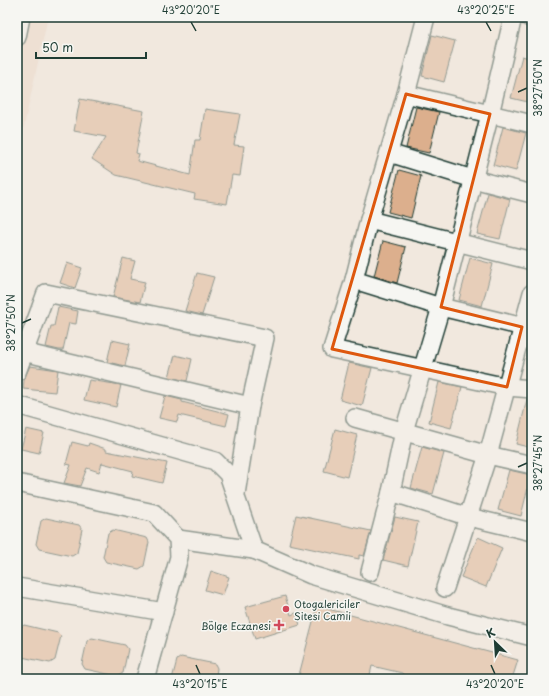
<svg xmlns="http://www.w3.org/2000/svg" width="549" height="696" font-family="'Playpen Sans',sans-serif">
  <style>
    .built { fill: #ebd7c6 }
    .building { fill: #dcaf8d; stroke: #1f3d34 }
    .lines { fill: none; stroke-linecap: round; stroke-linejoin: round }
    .minor-casing { stroke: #1f3d34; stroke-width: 20 }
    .minor { stroke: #f6f6f2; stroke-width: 17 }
    .marked { fill: none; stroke: #de580e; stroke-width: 3; stroke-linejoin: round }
    .ticks { fill: none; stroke: #1f3d34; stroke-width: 1.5 }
    .poi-dot { fill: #d1495b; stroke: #f6f6f2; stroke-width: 1.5 }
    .labels { text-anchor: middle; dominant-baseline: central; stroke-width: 3; stroke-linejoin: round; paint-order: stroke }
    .poi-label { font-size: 10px; fill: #1f3d34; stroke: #f6f6f2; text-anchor: start }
    .neatline { fill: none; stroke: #1f3d34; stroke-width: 1.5 }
    .ticks-label { font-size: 10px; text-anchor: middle; fill: #1f3d34 }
  </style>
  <rect width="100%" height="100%" fill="#f1e8de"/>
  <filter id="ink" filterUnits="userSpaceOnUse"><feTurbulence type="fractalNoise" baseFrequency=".025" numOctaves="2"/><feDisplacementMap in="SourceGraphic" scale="8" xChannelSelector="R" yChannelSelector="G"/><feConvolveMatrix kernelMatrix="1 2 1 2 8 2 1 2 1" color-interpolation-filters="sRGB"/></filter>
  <g filter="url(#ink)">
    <!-- built -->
    <path class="built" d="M17,17H48L17,158Z"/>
    <!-- building -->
    <g class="building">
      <path d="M432,35L455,41L444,82L422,76Z"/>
      <path d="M522,56L532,59V103L511,98Z"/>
      <path d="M80,99L144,111L136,153L139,154L137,161L190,175L195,140H200L205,109L240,114L234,145L244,146L240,176L232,175L227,204L194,199L195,194L116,175L92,159L106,137L74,131Z"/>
      <path d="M416,107L439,112L429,153L406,148Z"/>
      <path d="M503,127L526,133L516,171L493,165Z"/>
      <path d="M399,170L421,176L411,218L388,212Z"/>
      <path d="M488,193L510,199L500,239L477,234Z"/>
      <path d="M383,241L406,247L397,283L374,276Z"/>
      <path d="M123,258L135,261L130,279L145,282L140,302L113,297Z"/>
      <path d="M470,258L493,264L482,306L459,300Z"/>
      <path d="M67,263L82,268L75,288L60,283Z"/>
      <path d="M197,273L214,277L202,315L185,311Z"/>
      <path d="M58,307L78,311L76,324L69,323L63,350H59L46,347L51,326H54Z"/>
      <path d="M112,340L130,344L125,366L107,362Z"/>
      <path d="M175,355L192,359L187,381L169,377Z"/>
      <path d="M349,363L372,368L362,406L340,400Z"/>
      <path d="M30,366L58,370L55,392L23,389L24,379Z"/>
      <path d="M89,380L121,385L116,407L84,400Z"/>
      <path d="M439,382L462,387L451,428L429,422Z"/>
      <path d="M165,396L182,400V402L229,414L226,426L179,415L177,422L159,418Z"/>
      <path d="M527,399H532V448L516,444Z"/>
      <path d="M26,429L44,433L39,453L21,449Z"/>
      <path d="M335,429L357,435L347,477L324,471Z"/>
      <path d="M72,442L88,446L89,443L106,449V451L167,463L162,483L132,476L133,471L102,463L99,472L87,468L80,486L64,483L71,465L66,464Z"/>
      <path d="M422,447L444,453L433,494L411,488Z"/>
      <path d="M509,470L531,475L521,516L498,510Z"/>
      <path d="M296,515L371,531L364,556L359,555V559L289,544Z"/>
      <path d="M395,517L418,522L408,566L383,560Z"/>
      <path d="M46,518L79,525L82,529L77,553L72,556L39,549L36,544L41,521Z"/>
      <path d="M113,530L147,538L149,542L144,566L139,569L106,562L103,557L108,533Z"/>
      <path d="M478,537L502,548L486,587L461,577Z"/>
      <path d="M211,571L229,577L223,595L205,590Z"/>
      <path d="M285,596L291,615L296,613L300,625L255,639L245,607Z"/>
      <path d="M317,606L518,660L512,679H408L402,673L372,666L369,679H298Z"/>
      <path d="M24,625L58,633L61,636L55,660L50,663L17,656V640L20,628Z"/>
      <path d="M92,638L125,645L128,649L123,673L117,676L85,669L82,664L87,641Z"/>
      <path d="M181,657L215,664L217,668L216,677L212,679H172L177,660Z"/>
    </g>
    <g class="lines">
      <!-- minor casing -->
      <g class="minor-casing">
        <g id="minor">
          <path d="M426,17L406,94L369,220L354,280L332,349L507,387L532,389"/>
          <path d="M528,17L532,18"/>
          <path d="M17,37L21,17"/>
          <path d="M406,94L532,124"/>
          <path d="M389,153L473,179L532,194"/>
          <path d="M369,220L532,261"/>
          <path d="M354,280L441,307L532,329"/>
          <path d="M23,352L250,406"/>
          <path d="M17,372L46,293L265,338L250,406L236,494"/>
          <path d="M17,405L215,461L228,474L254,550L311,575L448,616L532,637"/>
          <path d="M355,418L488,455L532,465"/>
          <path d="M17,483L154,513L178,539L179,557L145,679"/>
          <path d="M391,492L469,517L532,532"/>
          <path d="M178,539L254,550"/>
          <path d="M370,572L391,492L404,431L441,307L490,114L513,17"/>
          <path d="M17,587L164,612"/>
          <path d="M445,588L488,455L532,293"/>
        </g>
      </g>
      <!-- minor -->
      <use href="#minor" class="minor"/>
    </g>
  </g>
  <!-- marked area -->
  <path d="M0 0H549V696H0ZM406,94L490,114L441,307L522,327L507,387L332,349Z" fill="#f1e8de" fill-opacity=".55" fill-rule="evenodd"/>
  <path class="marked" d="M406,94L490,114L441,307L522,327L507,387L332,349Z"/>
  <!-- ticks -->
  <path class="ticks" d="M191,22L196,31M486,22L491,31M518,92L527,88M22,323L31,319M518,467L527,463M196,665L200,674M491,665L495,674"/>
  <!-- markers -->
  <g class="poi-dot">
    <circle cx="286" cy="609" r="4"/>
    <path d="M277 619h4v4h4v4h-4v4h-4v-4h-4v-4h4z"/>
  </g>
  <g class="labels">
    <!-- poi labels -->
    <g class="poi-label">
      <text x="294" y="603">Otogalericiler<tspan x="294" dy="12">Sitesi Camii</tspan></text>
      <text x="271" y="625" text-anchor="end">Bölge Eczanesi</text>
    </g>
  </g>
  <!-- margin -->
  <rect width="549" height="696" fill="none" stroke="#f6f6f2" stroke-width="44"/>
  <!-- north arrow -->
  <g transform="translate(495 642) rotate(335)" stroke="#f6f6f2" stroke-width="3" paint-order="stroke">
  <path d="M0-3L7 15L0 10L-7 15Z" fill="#1f3d34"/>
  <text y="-6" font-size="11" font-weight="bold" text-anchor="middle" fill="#1f3d34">K</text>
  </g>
  <!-- scale -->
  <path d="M36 52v6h110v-6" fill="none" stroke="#1f3d34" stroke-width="2"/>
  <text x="42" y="52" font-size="12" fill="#1f3d34" stroke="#f6f6f2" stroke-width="3" paint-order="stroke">50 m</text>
  <rect x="22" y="22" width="505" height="652" class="neatline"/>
  <g class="ticks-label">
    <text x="191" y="14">43°20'20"E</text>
    <text x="486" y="14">43°20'25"E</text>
    <text transform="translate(538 88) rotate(-90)" y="4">38°27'50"N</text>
    <text transform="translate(11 323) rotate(-90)" y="4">38°27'50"N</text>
    <text transform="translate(538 463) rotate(-90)" y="4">38°27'45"N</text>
    <text x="200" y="688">43°20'15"E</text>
    <text x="495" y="688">43°20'20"E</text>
  </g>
</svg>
